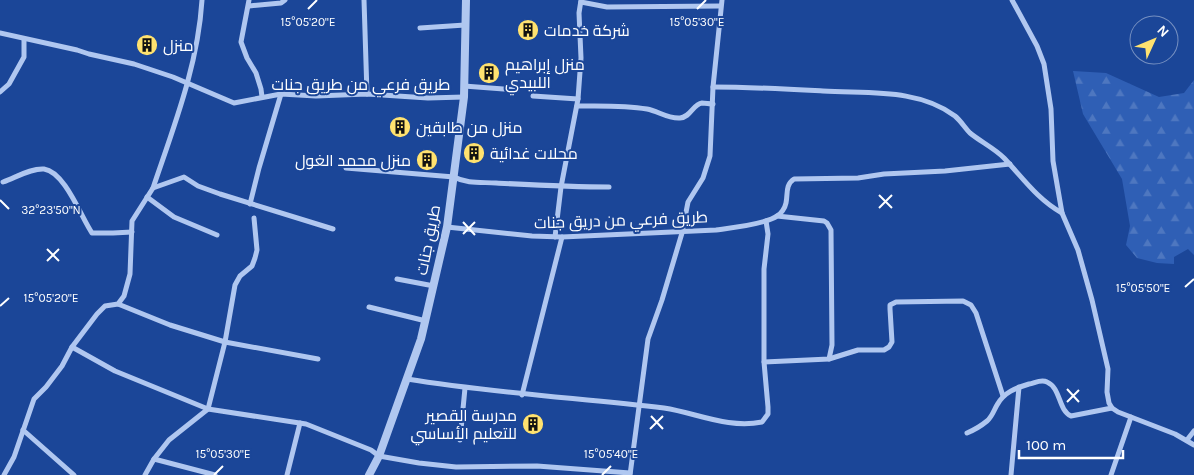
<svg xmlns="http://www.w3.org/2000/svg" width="1194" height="475" font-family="Karla,Cairo,sans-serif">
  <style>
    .forest { fill: url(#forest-firs) }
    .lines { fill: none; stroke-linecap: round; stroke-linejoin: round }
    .minor { stroke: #b0c7f0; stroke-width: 5 }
    .tertiary { stroke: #b0c7f0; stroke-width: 8 }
    .ticks { fill: none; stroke: #fff; stroke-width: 2 }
    .labels { text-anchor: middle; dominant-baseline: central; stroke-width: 4; stroke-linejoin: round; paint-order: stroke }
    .poi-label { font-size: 16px; fill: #fff; stroke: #1b4698; text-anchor: start }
    .street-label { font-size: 16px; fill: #fff; stroke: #1b4698 }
    .ticks-label { font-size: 12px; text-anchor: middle; fill: #fff; stroke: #1b4698; stroke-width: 4; stroke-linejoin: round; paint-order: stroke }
  </style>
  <defs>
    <pattern id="forest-firs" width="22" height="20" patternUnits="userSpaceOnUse" patternTransform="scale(1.25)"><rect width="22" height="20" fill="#2f5fb5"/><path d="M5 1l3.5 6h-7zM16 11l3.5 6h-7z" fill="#4e77c0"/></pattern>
  </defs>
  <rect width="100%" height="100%" fill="#1b4698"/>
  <!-- forest -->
  <path class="forest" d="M1073,71L1106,73L1159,97L1184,93L1194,80V255L1188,249L1174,257V264L1157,263L1137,258L1126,245L1130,226L1122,179L1083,114Z"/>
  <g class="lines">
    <!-- minor -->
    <g class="minor">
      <path d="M249,0L241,42L247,58L256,73L261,89L262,97"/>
      <path d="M364,0L367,94"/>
      <path d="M1012,0L1037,46L1044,64L1051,109L1053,161L1062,213L1078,250L1092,300L1108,369L1107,392L1109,403L1112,408L1118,412L1175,434L1194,445"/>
      <path d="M581,2L607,7L720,6"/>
      <path d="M249,6L281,3L285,0"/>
      <path d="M420,28L465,25"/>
      <path d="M0,33L77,50L89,54L134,64L173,77L234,103L281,94L316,96L367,94L428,98L464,97"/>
      <path d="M464,86L517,90"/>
      <path d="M713,87C750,87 786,89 823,91C867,94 918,88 955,116C961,121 965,128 970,133C981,142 994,148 1004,158C1022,177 1038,200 1062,213"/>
      <path d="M0,92L9,84L24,57V39"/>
      <path d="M533,96L578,99"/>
      <path d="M577,106C600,106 624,105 647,109C658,111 668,119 680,118C691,117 693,104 702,103C705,103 710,104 713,104"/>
      <path d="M346,168L454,177C467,184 482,182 496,183C534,185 571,187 609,187"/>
      <path d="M3,182C15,178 31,168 44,169C65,172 81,217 92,233H113L132,232"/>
      <path d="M153,188C174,126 198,65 202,0"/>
      <path d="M147,197L174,217L217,235"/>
      <path d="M250,204L259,168L281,94"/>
      <path d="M447,227L532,236L562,237L716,230C730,228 767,224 777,216C781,214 785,208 786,203C788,194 785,185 794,179L858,178L884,174L945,171L1010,164"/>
      <path d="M555,237L561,187L578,99L581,58L579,13L581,0"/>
      <path d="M397,279L434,286"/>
      <path d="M118,304L170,325L225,342L318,359"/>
      <path d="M369,307L426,321"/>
      <path d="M72,347L115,371L208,409L306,424L371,450L379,456L419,463L456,467L537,466L630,473"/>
      <path d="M829,359L858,350H884L889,347L892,342L890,309V305L896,302L963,301L971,305L976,313L1003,396"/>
      <path d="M764,362L829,359L832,345L831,230L827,223L824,221L777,216"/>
      <path d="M407,379C493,393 578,398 664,408C697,413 728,429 762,422L768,414V407L764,362V269L768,234L766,221"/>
      <path d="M522,395L562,237"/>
      <path d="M23,430L74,475"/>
      <path d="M967,433C974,430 981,426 987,421C992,417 994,410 997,405C1004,392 1016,388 1029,384C1035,383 1041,379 1047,382C1061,388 1058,410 1071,416L1112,408"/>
      <path d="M460,440L465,388"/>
      <path d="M1187,440L1194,431"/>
      <path d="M154,459L215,475"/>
      <path d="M4,475L14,457L34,399L46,387L62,366L72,347L97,314L105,306L118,304L124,296L130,274L132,221L153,188L184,177L198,186L220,194L333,229"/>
      <path d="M145,475L154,459L169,440L208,409L225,342L235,285L240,276L252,266L255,258L257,250L254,218"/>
      <path d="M287,475L300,423"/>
      <path d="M630,475L648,339L662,300L682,233L688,202L703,178L710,156L713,87L722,0"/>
      <path d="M1011,475L1019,387"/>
      <path d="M1111,475L1131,417"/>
    </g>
    <!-- tertiary -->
    <path class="tertiary" d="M369,475L379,456L421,339L447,227L464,97L466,0"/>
  </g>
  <!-- ticks -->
  <path class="ticks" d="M308,9L317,0M697,9L706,0M879,195L892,208M0,200L9,209M879,208L892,195M463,222L475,235M463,234L475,222M47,249L59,261M47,261L59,249M1185,287L1194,279M0,306L9,298M1067,389L1079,402M1067,402L1079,390M651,416L663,429M650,429L663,416M214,475L223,466M602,475L611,466"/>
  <!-- icons -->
  <defs>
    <g id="building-disc" transform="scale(1.125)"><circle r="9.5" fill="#ffe26f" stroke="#1b4698"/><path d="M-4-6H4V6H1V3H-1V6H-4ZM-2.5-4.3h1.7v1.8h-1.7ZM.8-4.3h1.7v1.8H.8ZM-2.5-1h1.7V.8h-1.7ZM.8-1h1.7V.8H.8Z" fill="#111"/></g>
  </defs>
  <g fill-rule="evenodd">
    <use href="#building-disc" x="528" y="30"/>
    <use href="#building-disc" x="147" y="45"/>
    <use href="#building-disc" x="489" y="73"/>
    <use href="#building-disc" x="400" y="127"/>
    <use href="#building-disc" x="474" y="153"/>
    <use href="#building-disc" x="427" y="160"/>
    <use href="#building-disc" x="533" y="424"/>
  </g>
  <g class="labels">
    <!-- poi labels -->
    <g class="poi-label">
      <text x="544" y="30">شركة خدمات</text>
      <text x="163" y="45">منزل</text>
      <text x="505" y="64">منزل إبراهيم<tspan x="505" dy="18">اللبيدي</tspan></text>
      <text x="416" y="127">منزل من طابقين</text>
      <text x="490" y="153">محلات غدائية</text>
      <text x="411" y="160" text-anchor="end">منزل محمد الغول</text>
      <text x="517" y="415" text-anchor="end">مدرسة القصير<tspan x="517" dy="18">للتعليم الأساسي</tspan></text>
    </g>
    <!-- street labels -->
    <g class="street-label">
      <text x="361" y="84">طريق فرعي من طريق جنات</text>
      <text transform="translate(621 220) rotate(-2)">طريق فرعي من دريق جنات</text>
      <text transform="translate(428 240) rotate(-79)">طريق جنات</text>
    </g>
  </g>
  <g class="ticks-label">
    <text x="308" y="26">15°05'20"E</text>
    <text x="697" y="26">15°05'30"E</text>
    <text x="51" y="214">32°23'50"N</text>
    <text x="1143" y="292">15°05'50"E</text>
    <text x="51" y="302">15°05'20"E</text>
    <text x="223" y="458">15°05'30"E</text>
    <text x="611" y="458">15°05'40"E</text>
  </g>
  <!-- north arrow -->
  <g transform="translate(1154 40) rotate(46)"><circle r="24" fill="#1b4698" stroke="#7690c1"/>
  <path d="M0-4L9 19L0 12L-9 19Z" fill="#ffe26f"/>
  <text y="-8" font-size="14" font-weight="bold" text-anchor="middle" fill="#ffffff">N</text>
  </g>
  <!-- scale -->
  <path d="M1019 450v8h104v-8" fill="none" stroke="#ffffff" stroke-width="2.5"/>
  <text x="1026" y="450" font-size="15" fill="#ffffff" stroke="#1b4698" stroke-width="4" paint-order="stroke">100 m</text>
</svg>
